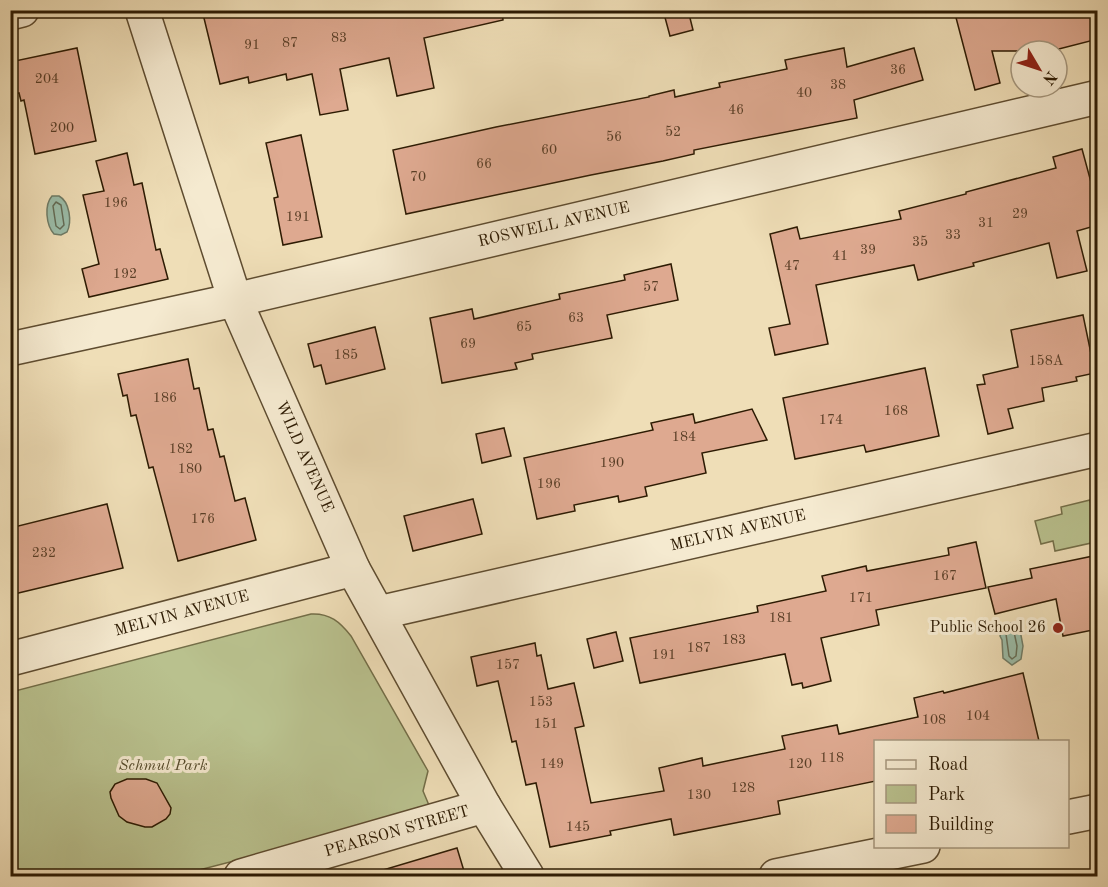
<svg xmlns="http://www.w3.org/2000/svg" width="1108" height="887" font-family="'Old Standard TT',serif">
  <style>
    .green { fill: #b9c18e; stroke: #736e48; stroke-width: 1.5 }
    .water { fill: #9bbda9; stroke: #6f7c67; stroke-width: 1.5 }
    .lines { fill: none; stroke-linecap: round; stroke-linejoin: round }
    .shore { stroke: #646c56; stroke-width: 1.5 }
    .building { fill: #dea990; stroke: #2d1b03; stroke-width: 1.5 }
    .minor-casing { stroke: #5e4c30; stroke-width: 36 }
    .minor { stroke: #f5ead0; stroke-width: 33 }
    .poi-dot { fill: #8f2418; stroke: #f5ead0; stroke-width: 2 }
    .labels { text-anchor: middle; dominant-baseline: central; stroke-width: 6; stroke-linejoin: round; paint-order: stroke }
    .number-label { font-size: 14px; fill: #593e26 }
    .street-label { font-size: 16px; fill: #2d1b03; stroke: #f5ead0 }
    .poi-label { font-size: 16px; fill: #2d1b03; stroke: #f5ead0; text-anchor: end }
    .park-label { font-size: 16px; font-style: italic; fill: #574d2d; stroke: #f5ead0 }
  </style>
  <rect width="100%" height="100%" fill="#efdeb7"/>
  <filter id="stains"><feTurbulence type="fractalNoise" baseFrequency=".00333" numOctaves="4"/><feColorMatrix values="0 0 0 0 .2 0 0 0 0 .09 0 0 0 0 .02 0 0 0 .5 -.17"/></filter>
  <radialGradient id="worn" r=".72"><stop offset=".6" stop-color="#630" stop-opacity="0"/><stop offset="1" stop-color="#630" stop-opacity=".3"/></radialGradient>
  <!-- green -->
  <g class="green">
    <path d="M1090,500L1094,519L1097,518V545L1096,542L1055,551L1053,541L1041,544L1035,521L1062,514L1061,507Z"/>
    <path d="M311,614C330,613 340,622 351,636L428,771L423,791L431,810L176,876H11V692Z"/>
  </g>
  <!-- water -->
  <g class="water">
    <path d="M52,196H59C70,202 72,222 67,232L61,235L54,234C46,225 44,205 52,196Z"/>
    <path d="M1011,623L1020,630L1023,646L1021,659L1012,665L1003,658L1002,640L1000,636L1004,625Z"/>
  </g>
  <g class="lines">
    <!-- shore -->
    <g class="shore">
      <path d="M56,202L61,205L64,225L60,229L56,226L53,206Z"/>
      <path d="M1010,629L1014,632L1017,646L1016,656L1012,659L1009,656L1006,634Z"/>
    </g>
  </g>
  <!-- building -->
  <g class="building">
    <path d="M222,10H502L503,20L424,38L434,88L397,96L389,58L340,69L348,110L320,115L312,74L287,80L286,74L249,83L248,77L220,84L203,14Z"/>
    <path d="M663,10H688L693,30L670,36Z"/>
    <path d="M954,10H1098V39L1051,51H992L1000,83L975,90Z"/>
    <path d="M77,48L96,141L35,154L24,100L21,101L19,93L10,95V62Z"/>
    <path d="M844,48L847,67L914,48L923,80L854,100L857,118L694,150V154L663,161L591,175L406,214L393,150L496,127L649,97V96L674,90L675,97L720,87L719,83L787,69L785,60Z"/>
    <path d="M301,135L322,237L283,245L274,198L278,197L266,143Z"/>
    <path d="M1082,149L1098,208V225L1077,231L1087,271L1057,278L1049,243L973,263L974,266L918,280L914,265L816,285L828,344L775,355L769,328L790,324L770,234L797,227L800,239L901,219L899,211L966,194V192L1056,168L1053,157Z"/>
    <path d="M127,153L134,185L142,183L156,250L160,249L168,279L89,297L82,269L99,264L83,195L104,191L96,161Z"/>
    <path d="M671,264L678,300L607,315L612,338L532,354L533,359L515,363L517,369L442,383L430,318L472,309L474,319L560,299L559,294L625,280L624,275Z"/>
    <path d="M1083,315L1095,373L1076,377L1077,381L1042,388L1044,401L1008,409L1013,428L988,434L977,385L985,384L983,375L1018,367L1011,330Z"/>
    <path d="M375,327L385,369L326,384L321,365L314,367L308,344Z"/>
    <path d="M188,359L194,389L199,388L208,430L213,429L220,457L224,456L235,501L245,498L256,540L178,561L153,467L149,468L136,415L131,416L127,395L123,396L118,374Z"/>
    <path d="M925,368L939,436L866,452L864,445L795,459L783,398Z"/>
    <path d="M752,409L767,440L702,453L706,473L645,487L647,496L619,502L618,496L574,505L575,511L537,519L524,458L653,430L651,423L693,414L695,423Z"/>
    <path d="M504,428L511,456L482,463L476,434Z"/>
    <path d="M473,499L482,534L413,551L404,516Z"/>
    <path d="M107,504L123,568L10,595V528Z"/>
    <path d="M976,542L986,588L876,610L879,625L821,638L831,681L803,688L802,683L792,685L785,654L640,683L630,638L758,612L757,606L826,591L822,576L866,566L867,571L949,555L948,548Z"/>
    <path d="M1098,555V629L1063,636L1056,599L995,614L988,587L1032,578L1030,569Z"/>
    <path d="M616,632L623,661L594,668L587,639Z"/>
    <path d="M535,643L537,656L541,655L548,689L574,683L584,726L575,728L591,803L664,791L659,768L702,758L703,766L785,749L782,736L837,725L839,734L918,717L914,698L943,691L944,693L1023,673L1039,741H876V781L778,801L780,814L674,835L671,819L610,831L611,835L550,847L536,783L526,785L516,741L512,742L498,681L477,686L471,657Z"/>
    <path d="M127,779H146L157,783L171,808L170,814L166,819L152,827H145L127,822L119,816L111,798L110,792L115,784Z"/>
    <path d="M457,848L464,871L445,876H384L383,870Z"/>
  </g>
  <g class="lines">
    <!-- minor casing -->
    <g class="minor-casing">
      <g id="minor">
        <path d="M142,10L235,300L353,569L484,806L527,876"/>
        <path d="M10,13L22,10"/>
        <path d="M10,349L235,300L1098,97"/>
        <path d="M378,613L1098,449"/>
        <path d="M10,659L353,569"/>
        <path d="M1068,817L1098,811"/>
        <path d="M241,876L484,806"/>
        <path d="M776,876L923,846"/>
      </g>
    </g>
    <!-- minor -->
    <use href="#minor" class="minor"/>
  </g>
  <!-- markers -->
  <circle class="poi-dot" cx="1058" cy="628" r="6"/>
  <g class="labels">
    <!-- number labels -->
    <g class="number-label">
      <text x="339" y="38">83</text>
      <text x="290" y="43">87</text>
      <text x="252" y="45">91</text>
      <text x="898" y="70">36</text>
      <text x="47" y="79">204</text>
      <text x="838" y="85">38</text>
      <text x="804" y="93">40</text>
      <text x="736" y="110">46</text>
      <text x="62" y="128">200</text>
      <text x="673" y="132">52</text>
      <text x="614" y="137">56</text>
      <text x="549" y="150">60</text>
      <text x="484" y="164">66</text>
      <text x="418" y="177">70</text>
      <text x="116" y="203">196</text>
      <text x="1020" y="214">29</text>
      <text x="298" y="217">191</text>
      <text x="986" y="223">31</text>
      <text x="953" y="235">33</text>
      <text x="920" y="242">35</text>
      <text x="868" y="250">39</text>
      <text x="840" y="256">41</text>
      <text x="792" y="266">47</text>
      <text x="125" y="274">192</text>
      <text x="651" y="287">57</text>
      <text x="576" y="318">63</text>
      <text x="524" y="327">65</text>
      <text x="468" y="344">69</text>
      <text x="346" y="355">185</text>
      <text x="1046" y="361">158A</text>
      <text x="165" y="398">186</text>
      <text x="896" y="411">168</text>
      <text x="831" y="420">174</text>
      <text x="684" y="437">184</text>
      <text x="181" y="449">182</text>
      <text x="612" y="463">190</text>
      <text x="190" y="469">180</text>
      <text x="549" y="484">196</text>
      <text x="203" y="519">176</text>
      <text x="44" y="553">232</text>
      <text x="945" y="576">167</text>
      <text x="861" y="598">171</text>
      <text x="781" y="618">181</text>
      <text x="734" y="640">183</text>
      <text x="699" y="648">187</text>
      <text x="664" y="655">191</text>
      <text x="508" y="665">157</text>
      <text x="541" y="702">153</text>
      <text x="978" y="716">104</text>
      <text x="934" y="720">108</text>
      <text x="546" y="724">151</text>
      <text x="832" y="758">118</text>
      <text x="552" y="764">149</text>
      <text x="800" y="764">120</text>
      <text x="743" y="788">128</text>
      <text x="699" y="795">130</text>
      <text x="578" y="827">145</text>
    </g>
    <!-- street labels -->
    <g class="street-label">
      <text transform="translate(554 225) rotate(-13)">ROSWELL AVENUE</text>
      <text transform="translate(304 457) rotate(66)">WILD AVENUE</text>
      <text transform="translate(738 531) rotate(-13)">MELVIN AVENUE</text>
      <text transform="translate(182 614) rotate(-15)">MELVIN AVENUE</text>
      <text transform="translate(397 832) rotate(-16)">PEARSON STREET</text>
    </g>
    <!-- poi labels -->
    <g class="poi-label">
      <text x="1046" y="628">Public School 26</text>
    </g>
    <!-- park labels -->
    <g class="park-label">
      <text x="163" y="766">Schmul Park</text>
    </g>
  </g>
  <!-- margin -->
  <rect width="1108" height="887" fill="none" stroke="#efdeb7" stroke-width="36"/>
  <rect x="12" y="12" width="1084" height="863" fill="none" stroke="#2d1b03" stroke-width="3"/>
  <rect x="18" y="18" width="1072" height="851" fill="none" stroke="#2d1b03" stroke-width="1.5"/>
  <!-- legend -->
  <rect x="874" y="740" width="195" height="108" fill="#f5ead0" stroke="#a5977e" stroke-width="1.5"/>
  <rect x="886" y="760" width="30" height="9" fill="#f5ead0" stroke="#a5977e" stroke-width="1.5"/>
  <text x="928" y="770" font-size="18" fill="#2d1b03">Road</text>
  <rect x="886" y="785" width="30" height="18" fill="#b9c18e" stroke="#a5977e" stroke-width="1.5"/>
  <text x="928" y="800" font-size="18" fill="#2d1b03">Park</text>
  <rect x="886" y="815" width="30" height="18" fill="#dea990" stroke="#a5977e" stroke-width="1.5"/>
  <text x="928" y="830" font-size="18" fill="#2d1b03">Building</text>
  <!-- north arrow -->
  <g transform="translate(1039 69) rotate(129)"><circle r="28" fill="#f5ead0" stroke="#a5977e" stroke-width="1.5"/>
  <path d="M0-4.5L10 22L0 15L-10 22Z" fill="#8f2418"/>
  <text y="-9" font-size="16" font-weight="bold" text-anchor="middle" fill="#2d1b03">N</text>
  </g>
  <rect width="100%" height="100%" filter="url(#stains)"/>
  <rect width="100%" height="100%" fill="url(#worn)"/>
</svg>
